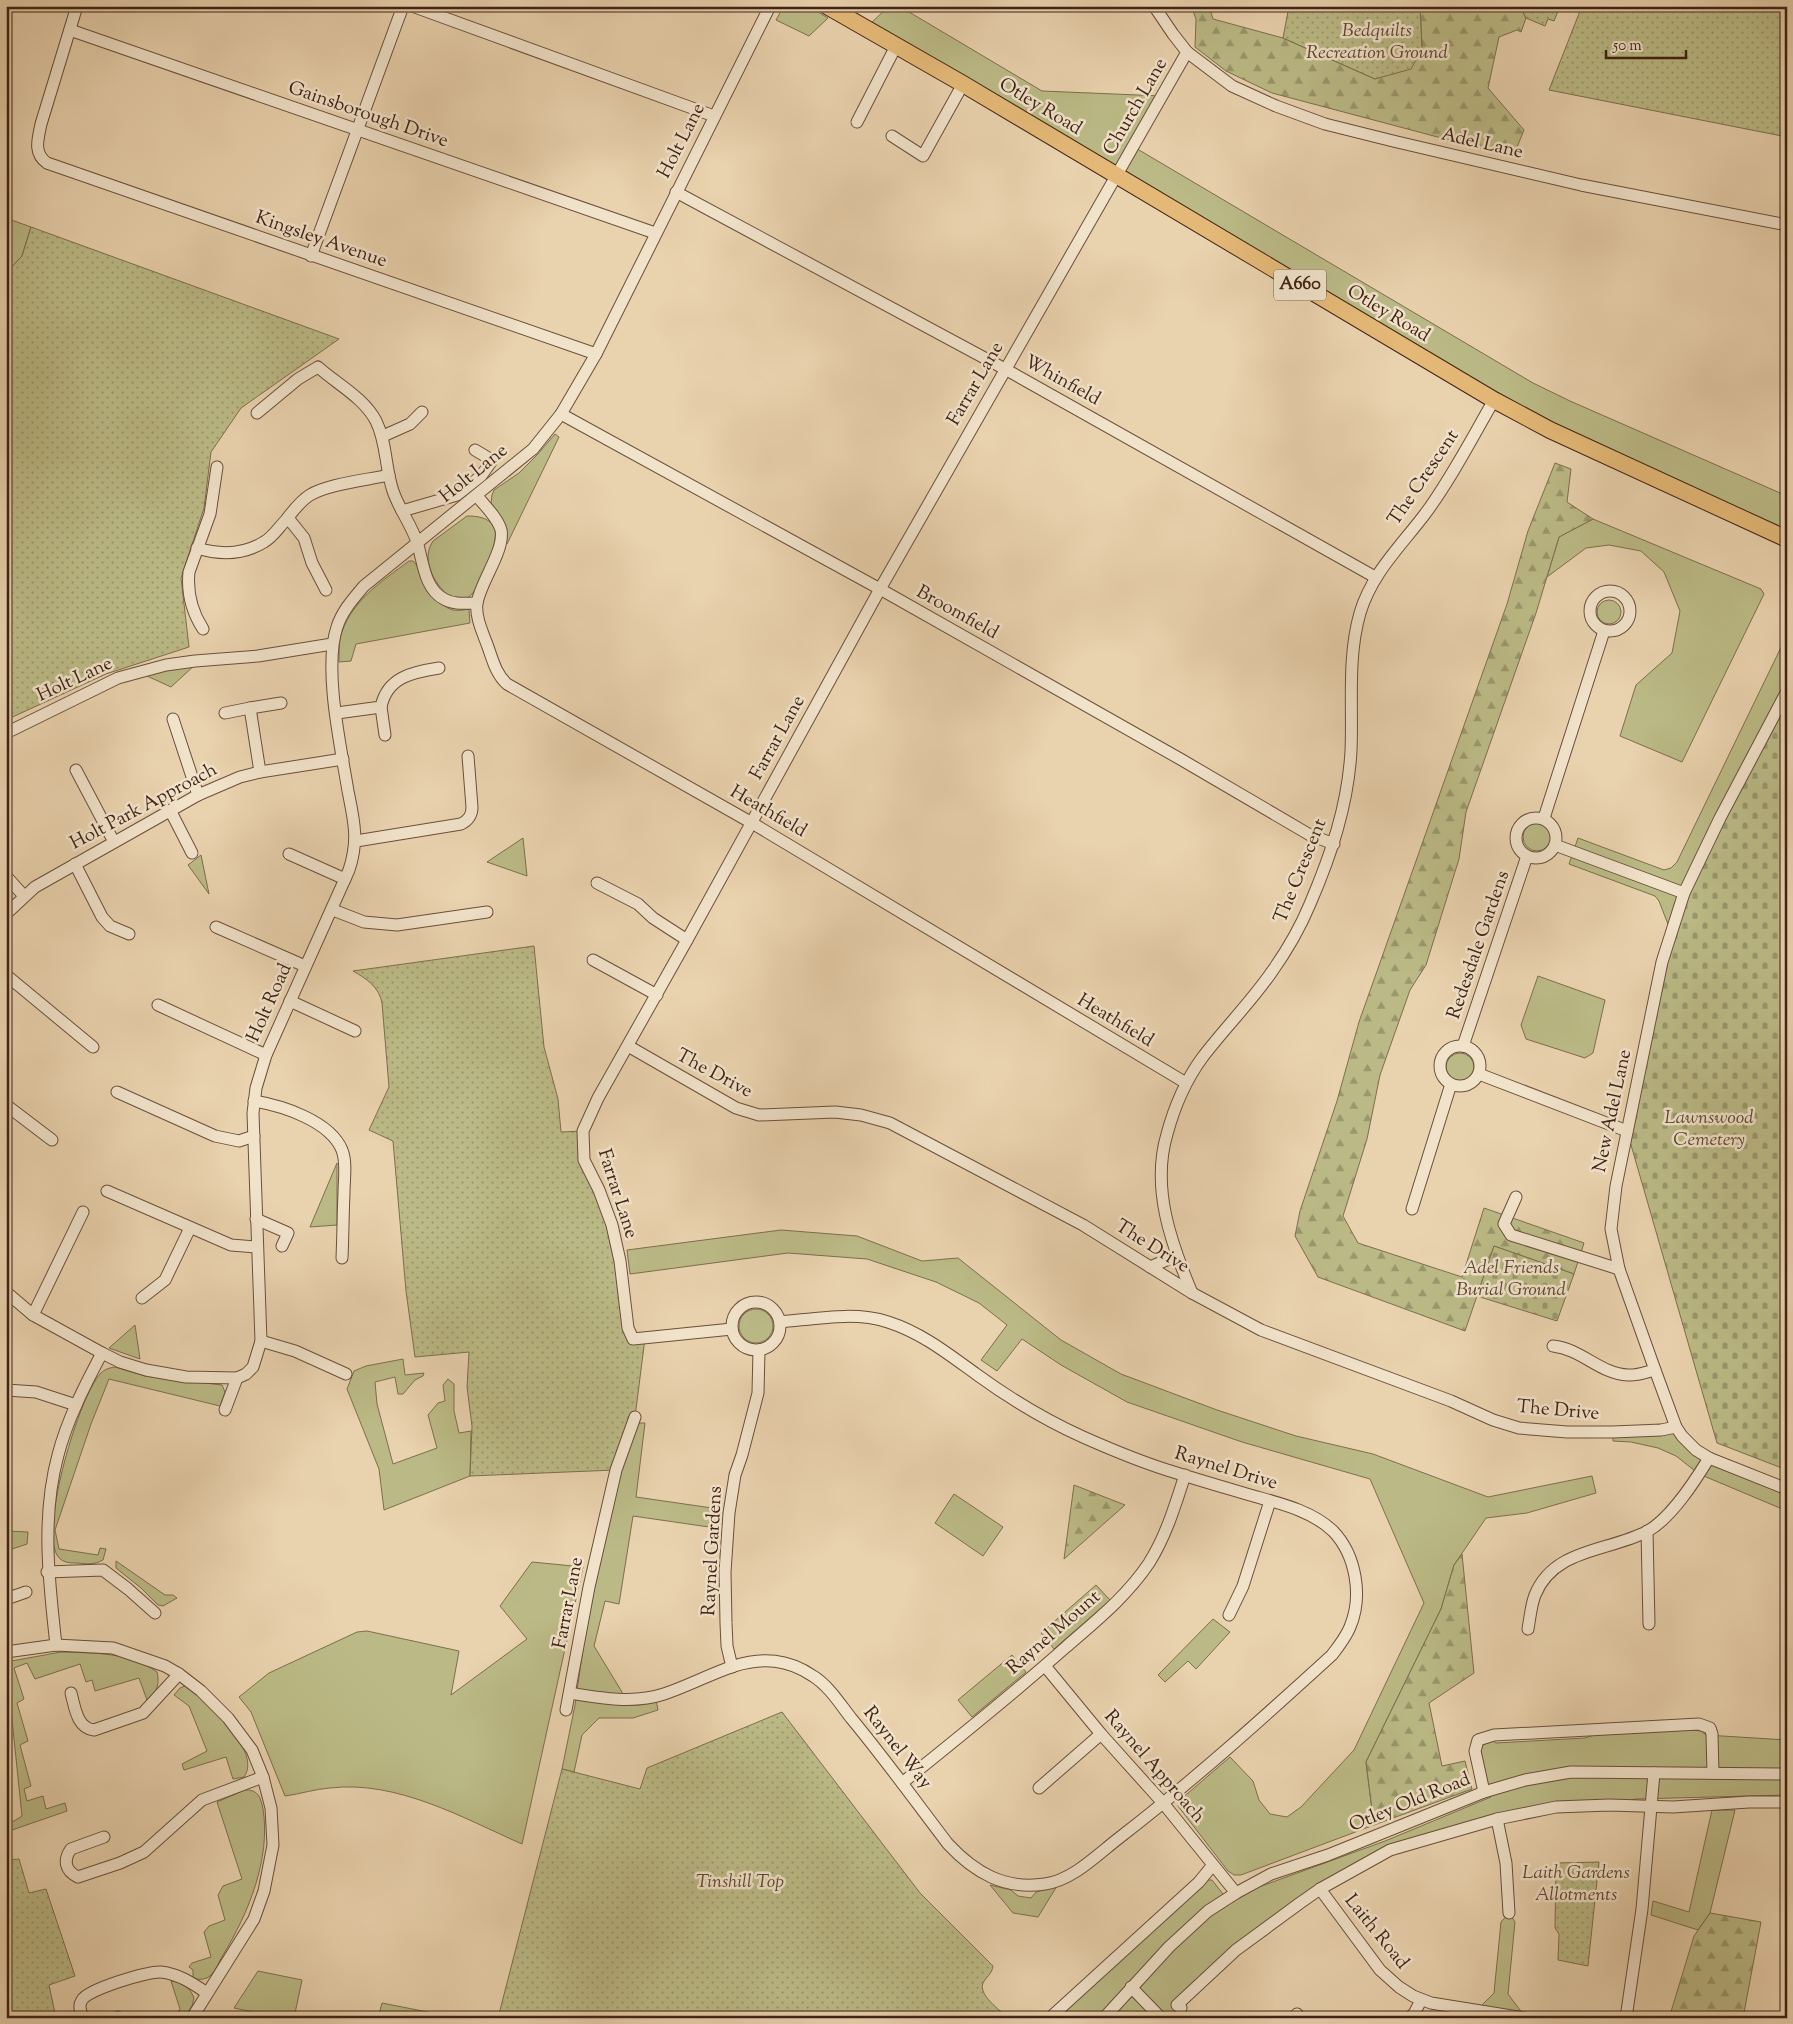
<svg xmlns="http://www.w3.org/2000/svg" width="1793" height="2024" font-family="'Sorts Mill Goudy',serif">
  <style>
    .grass { fill: #bbba86; stroke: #7d6e4e }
    .forest { fill: url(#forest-firs); stroke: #7d6e4e }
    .cemetery { fill: url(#cemetery-stones); stroke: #7d6e4e }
    .park { fill: url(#park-dots); stroke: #7d6e4e }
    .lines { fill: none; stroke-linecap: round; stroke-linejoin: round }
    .minor-casing { stroke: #6a4f3b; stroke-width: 13 }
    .highway-casing { stroke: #3f2315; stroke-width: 18 }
    .minor { stroke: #f1e2ca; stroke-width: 11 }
    .highway { stroke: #e4b977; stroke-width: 16 }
    .labels { text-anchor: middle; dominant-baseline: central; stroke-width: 5; stroke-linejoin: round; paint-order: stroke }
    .shield { fill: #f1e2ca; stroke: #745c4b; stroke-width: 1 }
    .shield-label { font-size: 18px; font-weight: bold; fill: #3f2315 }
    .park-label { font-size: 19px; font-style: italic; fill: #5e4931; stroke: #f1e2ca }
    .street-label { font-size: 19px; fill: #3f2315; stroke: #f1e2ca }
  </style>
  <defs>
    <pattern id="forest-firs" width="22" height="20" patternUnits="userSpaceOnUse" patternTransform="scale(1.25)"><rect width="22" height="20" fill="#bbba86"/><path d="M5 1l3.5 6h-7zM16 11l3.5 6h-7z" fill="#99976c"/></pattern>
    <pattern id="cemetery-stones" width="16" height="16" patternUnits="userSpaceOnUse" patternTransform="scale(1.25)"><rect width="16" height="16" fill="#bbba86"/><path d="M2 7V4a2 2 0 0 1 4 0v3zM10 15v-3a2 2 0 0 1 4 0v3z" fill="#99976c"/></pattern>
    <pattern id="park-dots" width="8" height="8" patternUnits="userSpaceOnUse" patternTransform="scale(1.25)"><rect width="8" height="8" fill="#bbba86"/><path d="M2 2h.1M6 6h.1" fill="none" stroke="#99976c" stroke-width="1.8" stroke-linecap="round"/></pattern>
  </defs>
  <rect width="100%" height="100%" fill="#e9d2ae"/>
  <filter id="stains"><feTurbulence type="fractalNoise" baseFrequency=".004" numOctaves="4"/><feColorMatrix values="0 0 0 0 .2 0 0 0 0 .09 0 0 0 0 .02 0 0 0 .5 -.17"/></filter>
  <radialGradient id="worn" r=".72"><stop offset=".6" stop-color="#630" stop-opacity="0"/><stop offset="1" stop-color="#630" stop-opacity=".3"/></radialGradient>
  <!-- grass -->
  <g class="grass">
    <path d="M784,6H808L828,18L809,36L776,20Z"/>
    <path d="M889,6H899L1042,91L1162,96L1134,147L1533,383L1570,401L1787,496V539L1550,430L866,28Z"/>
    <path d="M6,218L31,227L22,256L6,273Z"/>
    <path d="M555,434L559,437L507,544L505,543L491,504L492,495L494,490L519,473L537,455Z"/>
    <path d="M467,516C476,516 489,517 494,527C501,538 481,584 472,594C456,611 438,587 432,574C427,562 426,552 433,541Z"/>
    <path d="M1593,519L1761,589L1764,594L1682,762L1620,736L1636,685L1672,653L1680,611L1664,572L1641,551L1609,545L1586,548L1547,577L1559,537Z"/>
    <path d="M409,561H413C418,565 418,570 420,575C426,588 438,606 453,610C457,611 464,610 469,609L470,623L356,644L351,661L339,662C339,654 339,646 340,639C348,603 382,581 409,561Z"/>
    <circle cx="1609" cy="612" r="12"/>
    <path d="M1787,635V691L1671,932L1659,901L1655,896L1569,864L1578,838L1664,870L1671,868L1677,862Z"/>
    <path d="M197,663L171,687L147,676L172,667Z"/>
    <circle cx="1537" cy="837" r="14"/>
    <path d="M523,838L527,876L487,862Z"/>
    <path d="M201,855L209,894L188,865Z"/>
    <path d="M1538,976L1605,1000L1593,1053L1585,1058L1526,1039L1521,1025Z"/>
    <circle cx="1460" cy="1067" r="14"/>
    <path d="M337,1163V1225L310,1227Z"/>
    <path d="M781,1230L857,1236L922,1261L958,1258L1061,1340L1121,1374L1217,1410L1296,1436L1373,1454L1488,1497L1592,1476L1596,1493L1527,1513L1486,1518L1454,1565L1441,1609L1366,1762L1374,1825L1241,1875H1234L1228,1871L1178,1806L1180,1800L1230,1757L1253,1781L1259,1800L1270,1814L1287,1817L1301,1807L1354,1750L1424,1603L1370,1479L1242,1442L1127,1402L1061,1365L1022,1339L997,1371L981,1360L1007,1325L979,1303L936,1282L867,1259L788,1253L630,1274L627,1250Z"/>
    <circle cx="756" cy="1326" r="17"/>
    <path d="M135,1325L140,1359L109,1348Z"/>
    <path d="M403,1359L405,1375L424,1373L423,1376L415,1380L403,1394H398L395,1377L375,1382L377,1404L393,1464L437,1448L428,1415L438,1403L445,1401L443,1385L448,1379L454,1384V1411L459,1433L471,1431L470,1476L384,1510L379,1469L347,1389L354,1371L366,1366Z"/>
    <path d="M115,1367L145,1376L222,1385L225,1392L220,1406L109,1379L91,1424L55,1530L59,1549L98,1555L100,1548L106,1549L103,1560C94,1565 87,1564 77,1563C69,1563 62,1563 57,1555C40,1528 79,1395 101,1373C105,1369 109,1368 115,1367Z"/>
    <path d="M638,1423H645L636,1497L719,1509L716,1528L633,1516L619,1604L605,1601L594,1646L622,1692L623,1705L642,1704L656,1700L658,1710L633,1718H599L582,1735L574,1772L562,1769L575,1705L589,1606L615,1481Z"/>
    <path d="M1676,1427L1688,1443L1787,1489V1511L1699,1474L1676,1456L1658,1448L1631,1442L1613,1441V1432Z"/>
    <path d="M954,1494L1003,1527L983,1556L935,1523Z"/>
    <path d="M6,1531L28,1532L27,1544L6,1551Z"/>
    <path d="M116,1561L165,1595H173L177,1598L163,1606L158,1605L141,1588L116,1568Z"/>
    <path d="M532,1562L583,1567L522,1844C463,1818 397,1780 330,1788C315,1789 300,1794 285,1796L251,1712L239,1697L269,1673L357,1632L367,1631L459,1651L451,1695L527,1639L500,1606Z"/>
    <path d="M1096,1585L1110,1600L1054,1649L1041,1633Z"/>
    <path d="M1213,1619L1230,1632L1196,1669L1188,1661L1165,1682L1158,1675Z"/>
    <path d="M61,1652C95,1653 128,1652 157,1672C160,1683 157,1694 147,1700L139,1678L95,1691L92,1680L86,1682L80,1664L35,1679L27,1663L14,1668L24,1699L17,1703L28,1741L20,1745L31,1786L24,1789L27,1801L43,1796L46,1809L65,1803L67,1811L12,1830L9,1824L22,1816L6,1662Z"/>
    <path d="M1012,1655L1026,1672L972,1717L958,1700Z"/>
    <path d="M187,1685C205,1701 263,1751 244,1777L233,1779L226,1757L184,1770L182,1764L207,1751L189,1706L174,1695L180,1688Z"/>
    <path d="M1693,1730L1701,1731L1706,1735L1787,1740V1795L1636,1799L1609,1805L1556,1807L1391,1850L1236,1950L1174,2009L1182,2018H1173L1170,2015L1168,2018H1055L1206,1880H1212L1230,1903L1259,1887L1385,1841L1491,1797L1480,1751L1484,1744L1492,1740L1496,1743L1585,1738L1597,1734Z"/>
    <path d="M245,1790C258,1789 261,1798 263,1809C271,1859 248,1914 223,1955C219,1962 216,1970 211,1975C206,1980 199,1980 193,1978V1970L189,1967L192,1963L211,1957L204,1932L209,1926L225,1920L218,1895L223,1886L242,1879L217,1802Z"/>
    <path d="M1712,1810H1735L1710,1913L1698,1930L1651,1915L1653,1901L1689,1912Z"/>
    <path d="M990,1885L1011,1890L1018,1896L1031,1898L1036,1892L1057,1886L1038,1917L1013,1913Z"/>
    <path d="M1509,1913L1515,1922L1508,1994L1526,2018H1475L1477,2010L1494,1993L1501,1922Z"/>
    <path d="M258,1971L302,1980L294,2018H282L234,2008Z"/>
    <path d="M171,1981C183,1983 189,1986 194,1998L192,2006L184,2018H174L180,2009Z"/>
    <path d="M382,2003L458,2018H378Z"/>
  </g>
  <!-- forest -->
  <g class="forest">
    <path d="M1191,6H1209L1213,19L1283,38L1375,79L1422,49L1420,6H1520L1526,18L1521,32L1517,30L1499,37L1488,88L1524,130L1513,157L1272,93L1226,71L1195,47L1196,19Z"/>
    <path d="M1555,463L1571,469L1567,502L1593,519L1559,537L1536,613L1466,812L1459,859L1426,965L1410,990L1380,1075L1367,1139L1343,1216L1358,1243L1462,1277L1484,1208L1584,1243L1574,1274L1494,1246L1465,1331L1318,1277L1295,1236L1300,1211L1337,1101L1359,1022L1507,604L1528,531Z"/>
    <path d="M1074,1485L1125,1505L1064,1559Z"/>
    <path d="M1462,1554L1474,1673L1429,1703L1442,1766L1465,1761L1472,1789L1374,1825L1366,1762L1441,1609L1454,1565Z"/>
    <path d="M1710,1913L1761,1922L1743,2018H1677L1670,2015L1694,1936Z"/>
  </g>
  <!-- cemetery -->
  <g class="cemetery">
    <path d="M1787,687V1470L1717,1443L1627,1131L1684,893Z"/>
    <path d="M1494,1246L1574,1274L1557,1321L1477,1296Z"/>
  </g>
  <!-- park -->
  <g class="park">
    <path d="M1289,6H1420L1422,49L1411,69L1375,79L1283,38Z"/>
    <path d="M1520,6H1560L1554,21L1548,19L1545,26L1526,18Z"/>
    <path d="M1582,6H1787V137L1549,90Z"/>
    <path d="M31,227L339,339L241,408L211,452L204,508L181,578L189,647L106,674L6,720V273L22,256Z"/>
    <path d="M534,946L544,1047L558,1099L561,1132L583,1131L584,1160L612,1225L628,1328L645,1338L635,1417L615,1470L470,1476L472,1426L467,1387L469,1352L415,1357L406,1291L393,1141L369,1130L389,1087L382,1003C379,987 367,979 353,971Z"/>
    <path d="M782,1712L920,1893L993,1966C992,1974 986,1977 983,1983C978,1995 1000,2010 1008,2018H498L562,1769L640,1789L647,1768Z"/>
    <path d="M19,1859L29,1893L46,1889L75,1976L49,1985L56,2018L6,2017V1860Z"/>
    <path d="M1599,1862L1588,1966L1558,1960L1559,1934L1555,1928L1556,1863Z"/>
  </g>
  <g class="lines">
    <!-- minor casing -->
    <g class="minor-casing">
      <g id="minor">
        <path d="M77,6L41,124C38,139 33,153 47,163L596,354"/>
        <path d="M412,6L714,116"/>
        <path d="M70,30L655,233"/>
        <path d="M1187,52L1232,86L1276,106L1325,124L1393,141L1581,185L1787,225"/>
        <path d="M857,122L896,46"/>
        <path d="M892,136L923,156L963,84"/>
        <path d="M676,192L1005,369L1375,577"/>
        <path d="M311,256L403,6"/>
        <path d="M257,413L298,379L318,367C337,384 364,398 376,421C387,443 385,468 393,491C399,509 411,524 417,542C423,560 424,589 444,599C454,605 466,603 477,603"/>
        <path d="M561,414L880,589L1182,760L1310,835L1334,844"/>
        <path d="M383,436L410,424L422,412"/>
        <path d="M477,496C484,505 498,518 501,530C505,550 481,581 477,603C475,617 483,633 488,647C493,661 496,674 507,684L752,823L1186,1083"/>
        <path d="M402,511L457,495L481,476L491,462L490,459L475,450"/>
        <path d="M288,518L304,538L312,563L326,590"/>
        <path d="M197,548C220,555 243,555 264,542C273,537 279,527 286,520C293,511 300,501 310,495C328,484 367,480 389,475"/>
        <circle cx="1610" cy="611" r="20"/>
        <path d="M203,629C192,612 187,592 189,572L210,514L217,467"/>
        <path d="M1787,691L1720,818L1684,893L1662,962L1616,1186L1611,1229L1619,1269L1655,1370L1676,1427L1682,1436L1696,1450L1709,1458L1787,1489"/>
        <path d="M381,707L385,735"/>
        <path d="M225,713L250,708"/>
        <path d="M337,713L381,707C387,677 413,672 439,668"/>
        <path d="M173,719L198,795"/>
        <path d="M6,733L118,678L166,665L195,661L258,656L332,644"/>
        <path d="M76,770L114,842"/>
        <path d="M260,772L250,708L281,703"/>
        <path d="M170,810L192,853"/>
        <circle cx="1536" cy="838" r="20"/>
        <path d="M1544,818L1604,631"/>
        <path d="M356,841L461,824C469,820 472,815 472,807L468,756"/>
        <path d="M1555,845L1684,893"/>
        <path d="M289,854L345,879"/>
        <path d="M75,864L102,917L110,926L129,934"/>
        <path d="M6,876L24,896"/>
        <path d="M597,883L638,904L653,918L687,940"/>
        <path d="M333,910L364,922L397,925L487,912"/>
        <path d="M6,914L35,887L198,795L240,777L260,772L343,759"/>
        <path d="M216,927L305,966"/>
        <path d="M593,960L657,995"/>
        <path d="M6,975L93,1047"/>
        <path d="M290,1001L355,1031"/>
        <path d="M158,1005L266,1055"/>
        <circle cx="1460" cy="1066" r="20"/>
        <path d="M628,1046L736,1108L759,1115L835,1112L861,1115L890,1123L1083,1225L1192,1293L1261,1330L1451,1401L1493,1420L1519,1428L1567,1432H1613L1661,1430L1676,1427"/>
        <path d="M1463,1046L1527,856"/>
        <path d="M1479,1074L1627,1131"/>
        <path d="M117,1092L215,1136L239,1141L254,1136"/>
        <path d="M254,1101C283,1106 330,1121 342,1150C347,1163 344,1179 344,1193C343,1214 343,1236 342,1258"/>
        <path d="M6,1105L52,1140"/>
        <path d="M107,1191L231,1245L257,1247"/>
        <path d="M1516,1197L1504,1224L1511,1235L1619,1269"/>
        <path d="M1412,1209L1451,1084"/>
        <path d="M256,1219L288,1233L282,1246"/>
        <path d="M1150,1267L1169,1259L1176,1253"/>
        <path d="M6,1292L33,1315L102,1353L120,1362L146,1370L186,1377L237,1378L246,1374L253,1367L261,1341L253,1113L256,1088L266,1055L349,870C359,840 354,821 348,791C341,748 323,668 337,627C342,611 353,599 364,586L533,449L561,414L596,354L770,6"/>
        <path d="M1192,1293C1171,1243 1151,1188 1167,1134C1174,1108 1186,1080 1202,1058C1224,1029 1250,1003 1271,973C1286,952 1300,928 1310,904C1331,855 1348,805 1351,751C1353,706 1347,658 1360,613C1372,573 1400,547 1425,514C1451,479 1472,438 1494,400"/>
        <path d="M142,1298L165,1280L190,1228"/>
        <circle cx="756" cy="1326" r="24"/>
        <path d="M33,1315L83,1212"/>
        <path d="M732,1329L633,1339L628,1328L620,1261L612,1225L599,1190L584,1160L583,1131L598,1098L687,940L880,589L1187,52L1173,34L1154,6"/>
        <path d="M261,1341L295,1351L346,1374"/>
        <path d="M1553,1346C1582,1349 1600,1374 1628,1375C1637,1376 1646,1372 1655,1370"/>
        <path d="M6,1390L36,1392L76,1405"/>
        <path d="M225,1410L237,1378"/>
        <path d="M1647,1531L1649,1624"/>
        <path d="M47,1572L103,1570L128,1589L155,1613"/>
        <path d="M6,1599L26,1592"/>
        <path d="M1229,1615L1243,1586L1270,1501"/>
        <path d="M1528,1629C1530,1618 1531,1605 1535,1595C1554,1548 1608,1552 1648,1531C1672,1517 1695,1481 1709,1458"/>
        <path d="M56,1645C49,1582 41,1518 58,1455C67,1420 85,1385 102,1353"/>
        <path d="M6,1652L56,1645L113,1648L165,1666L179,1674L201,1691L228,1718L252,1750L263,1777L271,1808L273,1845L264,1891L254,1919L192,2018"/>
        <path d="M1045,1666L1101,1734L1163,1803L1236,1893"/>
        <path d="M732,1667L727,1646L726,1623L725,1572L729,1513L735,1475L742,1455L758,1393L759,1350"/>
        <path d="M71,1693C75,1708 77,1728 94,1730L143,1713L179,1674"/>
        <path d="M570,1693C600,1698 634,1704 664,1694C688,1686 710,1674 734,1666C763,1657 788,1659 813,1676C829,1686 840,1704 851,1718C885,1759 916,1802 948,1844C975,1873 1005,1890 1045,1884C1073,1880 1097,1855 1119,1838C1193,1781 1263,1718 1332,1655C1339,1646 1346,1637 1350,1627C1363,1596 1356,1555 1333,1531C1311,1510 1278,1503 1250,1495C1223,1487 1195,1479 1167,1470C1139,1461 1110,1449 1083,1437C1045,1420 1009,1398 976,1374C947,1353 922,1333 888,1322C854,1311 815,1319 780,1322"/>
        <path d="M566,1710L589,1587L616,1470L635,1417"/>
        <path d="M902,1783C957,1739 1013,1694 1066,1647C1096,1621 1127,1596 1149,1563C1166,1536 1175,1506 1185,1475"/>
        <path d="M1039,1788L1101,1734"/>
        <path d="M1484,1792L1475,1751L1478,1740L1494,1735L1699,1724L1710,1728L1712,1734L1713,1773"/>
        <path d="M1497,1819L1506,1863L1509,1913"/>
        <path d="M104,1837L71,1849C63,1860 65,1871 78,1877L120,1863L144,1852L202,1800L263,1777"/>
        <path d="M1320,1889L1380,1970L1399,1987L1413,1996L1431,2003L1524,2018"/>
        <path d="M1131,1987L1161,2018"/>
        <path d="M1181,2008L1177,2005L1236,1950L1300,1903L1320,1889L1390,1850L1497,1819L1556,1807L1609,1805L1673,1807L1749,1802H1787"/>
        <path d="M1297,2014L1300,2018"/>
        <path d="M1053,2015L1199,1882L1212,1866"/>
        <path d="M84,2018C80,2012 78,2006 82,2000C88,1989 149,1971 161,1972C179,1974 192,1983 207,1993"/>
        <path d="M117,2018L118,2017"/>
        <path d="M1104,2018L1169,1947L1208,1911L1236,1893L1271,1874L1328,1855L1484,1792L1525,1780L1571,1772L1787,1774"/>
        <path d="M1410,2018L1415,2012L1421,2000"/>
        <path d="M1626,2018L1642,1909L1654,1773"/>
      </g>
    </g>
    <!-- highway casing -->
    <g class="highway-casing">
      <path id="highway" d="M827,6L963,84L1494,400L1550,430L1787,539"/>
    </g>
    <!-- minor -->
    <use href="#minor" class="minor"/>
    <!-- highway -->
    <use href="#highway" class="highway"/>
  </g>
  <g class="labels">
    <!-- shield labels -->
    <rect class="shield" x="1274" y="269.5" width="52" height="31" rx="4"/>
    <g class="shield-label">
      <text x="1300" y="285">A660</text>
    </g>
    <!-- park labels -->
    <g class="park-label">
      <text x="1377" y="31">Bedquilts<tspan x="1377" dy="22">Recreation Ground</tspan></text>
      <text x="1709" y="1118">Lawnswood<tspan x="1709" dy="22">Cemetery</tspan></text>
      <text x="1511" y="1268">Adel Friends<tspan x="1511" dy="22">Burial Ground</tspan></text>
      <text x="1576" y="1873">Laith Gardens<tspan x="1576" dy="22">Allotments</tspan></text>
      <text x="740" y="1882">Tinshill Top</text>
    </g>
    <!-- street labels -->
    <g class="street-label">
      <text transform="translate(1040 107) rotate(31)">Otley Road</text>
      <text transform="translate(1136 107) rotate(-60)">Church Lane</text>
      <text transform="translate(368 115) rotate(19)">Gainsborough Drive</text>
      <text transform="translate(682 141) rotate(-63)">Holt Lane</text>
      <text transform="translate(1482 144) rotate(13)">Adel Lane</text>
      <text transform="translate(321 240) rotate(19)">Kingsley Avenue</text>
      <text transform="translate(1388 314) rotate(31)">Otley Road</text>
      <text transform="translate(1062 381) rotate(29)">Whinfield</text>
      <text transform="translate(976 384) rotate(-60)">Farrar Lane</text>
      <text transform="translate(474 474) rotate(-39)">Holt Lane</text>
      <text transform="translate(1424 478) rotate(-56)">The Crescent</text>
      <text transform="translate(957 613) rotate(29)">Broomfield</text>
      <text transform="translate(75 680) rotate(-25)">Holt Lane</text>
      <text transform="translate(778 738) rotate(-61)">Farrar Lane</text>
      <text transform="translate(144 807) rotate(-28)">Holt Park Approach</text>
      <text transform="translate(768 812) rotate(30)">Heathfield</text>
      <text transform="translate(1301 871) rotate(-68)">The Crescent</text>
      <text transform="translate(1479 945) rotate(-71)">Redesdale Gardens</text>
      <text transform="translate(270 1003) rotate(-66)">Holt Road</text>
      <text transform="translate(1115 1021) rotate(31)">Heathfield</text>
      <text transform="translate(714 1074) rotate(28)">The Drive</text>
      <text transform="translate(1613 1111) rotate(-78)">New Adel Lane</text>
      <text transform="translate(617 1194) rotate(72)">Farrar Lane</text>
      <text transform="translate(1152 1247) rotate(32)">The Drive</text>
      <text transform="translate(1558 1411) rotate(5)">The Drive</text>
      <text transform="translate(1226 1469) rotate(17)">Raynel Drive</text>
      <text transform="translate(713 1551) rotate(-87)">Raynel Gardens</text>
      <text transform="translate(569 1603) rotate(-79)">Farrar Lane</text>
      <text transform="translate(1054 1633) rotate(-41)">Raynel Mount</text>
      <text transform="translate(897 1748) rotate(52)">Raynel Way</text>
      <text transform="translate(1154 1767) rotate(49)">Raynel Approach</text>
      <text transform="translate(1410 1803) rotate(-22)">Otley Old Road</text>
      <text transform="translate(1376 1932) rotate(51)">Laith Road</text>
    </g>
  </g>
  <!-- margin -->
  <rect width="1793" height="2024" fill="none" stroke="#e9d2ae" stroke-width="25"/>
  <rect x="8" y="8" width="1778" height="2009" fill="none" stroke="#3f2315" stroke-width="2.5"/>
  <rect x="12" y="12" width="1768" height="1999" fill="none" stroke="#3f2315"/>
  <!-- scale -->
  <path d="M1606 50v8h80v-8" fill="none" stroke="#3f2315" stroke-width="2.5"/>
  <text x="1613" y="50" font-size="15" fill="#3f2315" stroke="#f1e2ca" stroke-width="4" paint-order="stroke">50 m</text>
  <rect width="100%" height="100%" filter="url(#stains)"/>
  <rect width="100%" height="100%" fill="url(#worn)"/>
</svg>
